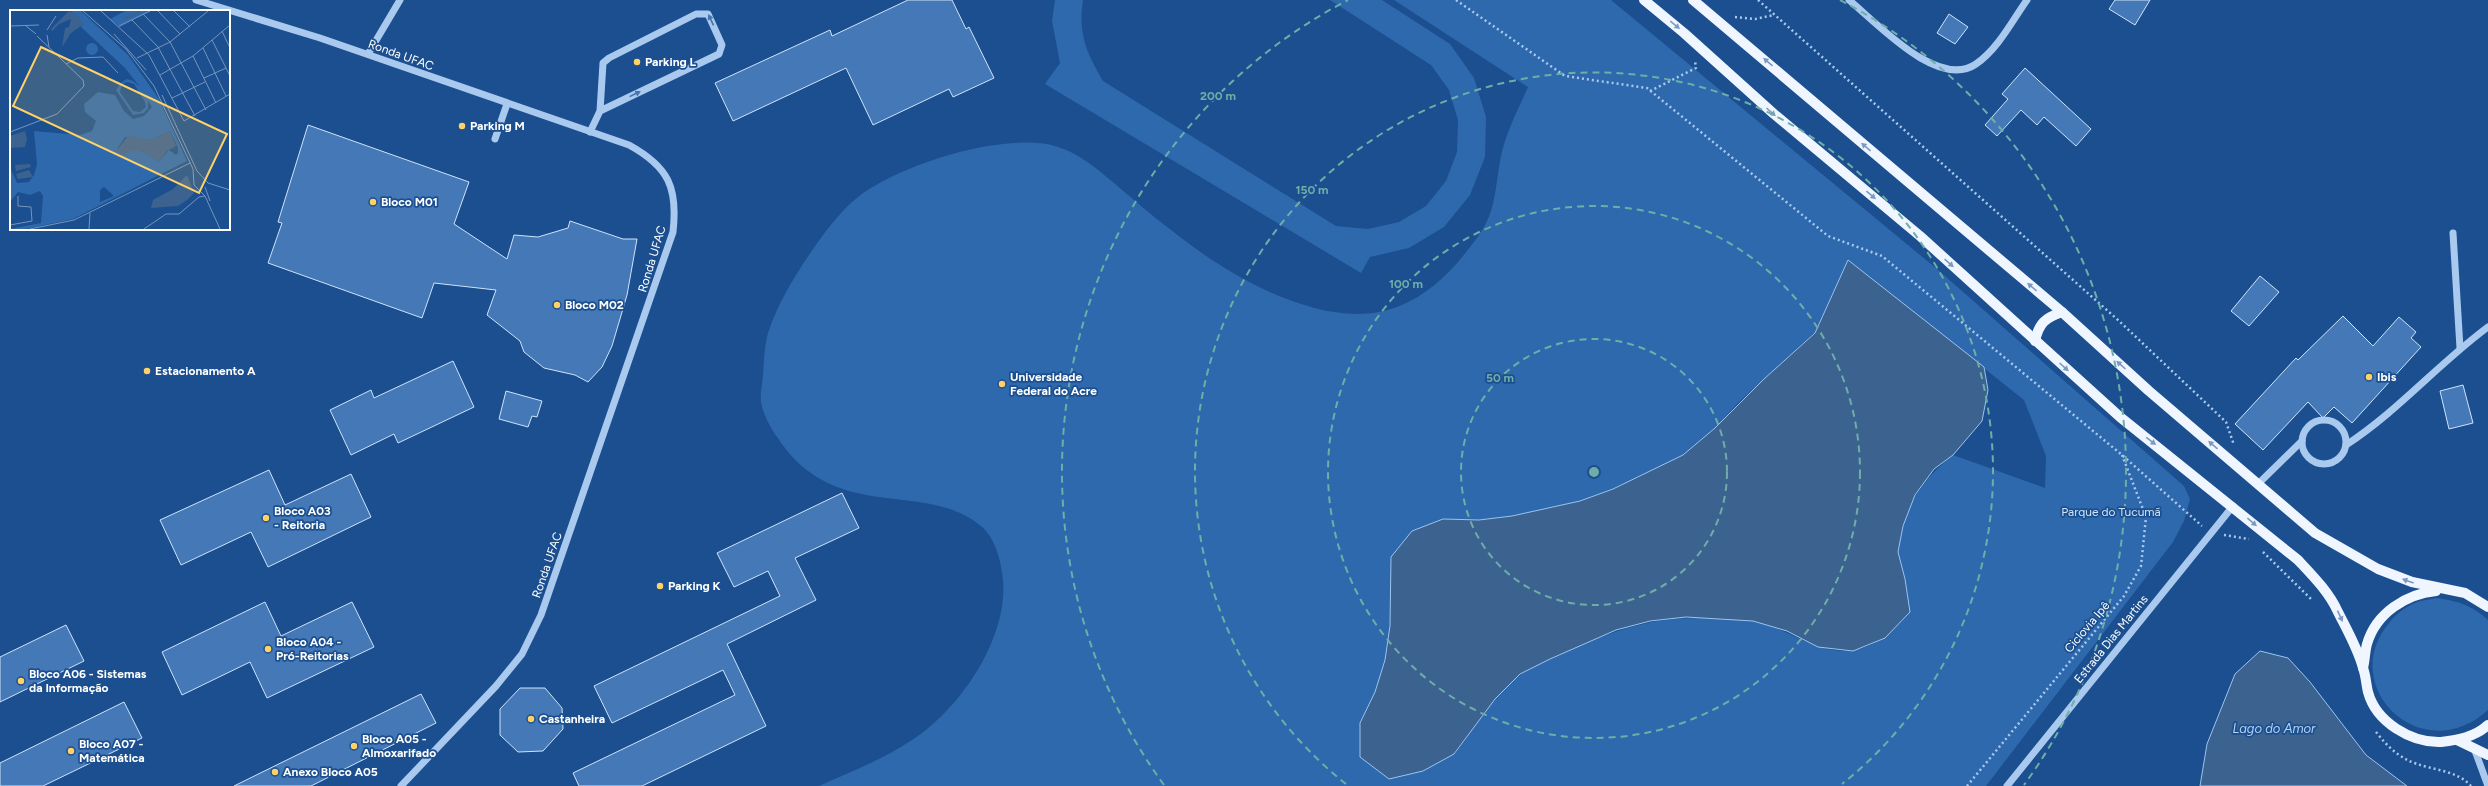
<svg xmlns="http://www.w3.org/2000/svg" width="2488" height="786" font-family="Figtree,sans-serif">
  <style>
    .green { fill: #2e69ad; fill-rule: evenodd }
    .water { fill: #3c6290; stroke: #9cc4f0 }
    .building { fill: #4478b7; stroke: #cfe3fa }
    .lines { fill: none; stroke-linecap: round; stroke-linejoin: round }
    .path { stroke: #a9c9ee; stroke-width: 2.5; stroke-dasharray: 2 3; stroke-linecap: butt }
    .minor { stroke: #a9c9ee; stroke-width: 7 }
    .major { stroke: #f0f6ff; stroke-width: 10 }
    .oneway { fill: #4674ac }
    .oneway2 { fill: #7b9ac1 }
    .ring { fill: none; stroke: #6fada8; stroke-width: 2; stroke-dasharray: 7 5 }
    .poi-dot { fill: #ffd166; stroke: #1b4f8f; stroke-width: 1.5 }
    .labels { text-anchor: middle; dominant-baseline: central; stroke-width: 3.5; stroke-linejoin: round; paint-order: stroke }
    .street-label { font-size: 12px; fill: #fff; stroke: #1b4f8f }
    .poi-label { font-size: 12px; font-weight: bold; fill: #fff; stroke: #1b4f8f; text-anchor: start }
    .park-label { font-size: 12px; fill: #cfe3fa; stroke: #1b4f8f }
    .water-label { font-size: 13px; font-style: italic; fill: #b5d3f5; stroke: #1b4f8f }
    .inset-river { fill: none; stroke: #3c6290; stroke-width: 2 }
    .inset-road { fill: none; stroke: #7695bc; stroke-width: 1 }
    .view { fill: #ffd166; fill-opacity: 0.15; stroke: #ffd166; stroke-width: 2 }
    .inset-edge { fill: none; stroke: #fff; stroke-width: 2 }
    .centre { fill: #6fada8; stroke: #1b4f8f; stroke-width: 2 }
    .ring-label { font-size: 12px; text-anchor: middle; font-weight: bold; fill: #6fada8; stroke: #1b4f8f; stroke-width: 3.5; stroke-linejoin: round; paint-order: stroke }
  </style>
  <rect width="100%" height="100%" fill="#1b4f8f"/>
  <!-- green -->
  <g class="green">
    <path d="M1055,0H1083C1078,34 1086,52 1103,81L1336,226L1368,229L1399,222L1426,206L1446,181L1457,152L1458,120L1449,90L1431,65L1330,0H1382L1450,44L1474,78L1486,117L1485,157L1470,195L1444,227L1409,248L1370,257L1361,273L1045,84L1060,63L1052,21Z"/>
    <path d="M1394,0H1611L1937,269L2184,486L2190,499L2184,521L2173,542L1986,786H819C850,772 884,759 912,740C960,709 1008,639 1003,580C1001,561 996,539 981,526C946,497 898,503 857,493C829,487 802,471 785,448C775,435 764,419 761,402C760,395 762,384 763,376C764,363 764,347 768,333C779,299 802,264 823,235C833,222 845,207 858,197C900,164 1004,132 1055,146C1083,154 1105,176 1127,194C1146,211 1167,227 1188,243C1236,279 1316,324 1379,312C1411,306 1437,286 1458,262C1467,251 1477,239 1484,227C1497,205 1496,176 1502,152C1507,130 1519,108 1528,87ZM1848,260L2024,400L2046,456L2045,488L1953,455C1923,478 1900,512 1898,551C1898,560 1903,570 1905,578C1907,589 1908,601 1910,612C1893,630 1880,645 1854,650C1822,657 1785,627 1754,621C1744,619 1733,619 1724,619C1662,614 1625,626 1569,650C1553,657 1534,664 1520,675C1493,695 1475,727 1455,754L1360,723L1375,692L1385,660L1390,626V592L1443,519L1479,520L1512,516L1580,501L1613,489L1683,455L1715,428L1739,402L1815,332Z"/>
    <path d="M2436,598C2457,601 2472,605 2488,620V710C2422,770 2336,687 2389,623C2395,615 2405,607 2415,603C2421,600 2429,600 2436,598Z"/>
  </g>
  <!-- water -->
  <g class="water">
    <path d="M1848,260L1984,367L1988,390L1982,421L1953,455L1934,469L1915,495L1903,526L1898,552L1905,579L1910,612L1885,638L1853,651L1818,647L1787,631L1753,621L1686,617L1650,621L1616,630L1550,659L1520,674L1495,699L1454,754L1423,771L1389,779L1360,757V723L1375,692L1385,660L1390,626L1391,557L1412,531L1443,519L1479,520L1512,516L1580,501L1613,489L1683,455L1715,428L1764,379L1815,333Z"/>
    <path d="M2260,651L2288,658L2310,682L2366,755L2407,786H2200L2207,744L2235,674Z"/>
  </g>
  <!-- building -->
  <g class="building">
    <path d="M908,0H952L966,29L969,27L994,78L953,97L949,89L873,125L846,68L733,121L715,83L830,30L832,36Z"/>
    <path d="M2115,0H2150L2135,25L2109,9Z"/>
    <path d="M1949,14L1968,27L1955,44L1937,33Z"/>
    <path d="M2025,68L2091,129L2076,146L2044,117L2037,125L2021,110L1997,136L1985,125L2008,99L2002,94Z"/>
    <path d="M308,125L469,182L454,224L507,259L514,235L538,237L568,228L570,221L623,239H637L627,295L612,346L602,367L588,382L575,375L544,368L524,352L520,341L487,315L496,290L434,283L422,318L268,263L282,223L278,222Z"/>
    <path d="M2260,276L2279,292L2249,326L2231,311Z"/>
    <path d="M2343,316L2373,346L2399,317L2416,332L2411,338L2421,347L2352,423L2334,407L2323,418L2308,402L2263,450L2235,424L2296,358L2298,360Z"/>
    <path d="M453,361L474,407L398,443L394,434L351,455L330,410L371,390L374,398Z"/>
    <path d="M2463,385L2473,423L2449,429L2440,391Z"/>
    <path d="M506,391L542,401L537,417L532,416L528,427L499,419Z"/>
    <path d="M269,470L285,505L351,474L371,517L268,567L251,532L181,565L160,520Z"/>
    <path d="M842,493L859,528L795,558L816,600L727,644L766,726L642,786H579L573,773L735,695L723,670L612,723L594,686L780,596L768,571L734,587L717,553Z"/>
    <path d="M265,602L281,636L352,602L374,647L267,698L250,662L182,695L162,652Z"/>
    <path d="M66,625L84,661L0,702V657Z"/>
    <path d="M520,688H545L562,708L563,729L543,751L518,752L500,735V709Z"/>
    <path d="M421,694L436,723L311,786H234Z"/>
    <path d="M124,702L142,738L43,786H0V763Z"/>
  </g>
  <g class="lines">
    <!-- path -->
    <g class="path">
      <path d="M1456,0L1565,76L1647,88L1828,236L1882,256L2122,455L2202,526"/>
      <path d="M1758,0L2118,320L2226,422L2234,445"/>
      <path d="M1735,17L1755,19L1774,15"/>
      <path d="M1650,91L1696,68L1695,61"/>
      <path d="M2224,535L2249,539"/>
      <path d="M2263,552L2312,600"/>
      <path d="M2376,732C2387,746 2399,758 2417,764C2434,770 2458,771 2471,786"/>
      <path d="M1967,786L2124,596L2141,566L2146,517L2122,455"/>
    </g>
    <!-- minor -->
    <g class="minor">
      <path d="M196,0L320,38L629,145C669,167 678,188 673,232L541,615L522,654L496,686L401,786"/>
      <path d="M1849,0C1877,23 1938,90 1976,64C1998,49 2012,21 2027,0"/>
      <path d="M368,54L400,0"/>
      <path d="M590,132L600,111L603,63L609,58L696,14H708L722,45L719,54L600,111"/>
      <path d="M495,139L507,104"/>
      <path d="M2453,233L2460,348"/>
      <circle cx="2324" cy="442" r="22"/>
      <path d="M2346,445C2397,412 2438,364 2488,327"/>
      <path d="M2258,484L2302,441"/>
      <path d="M2474,748L2488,786"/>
      <path d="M2007,786L2233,506"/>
    </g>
    <!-- major -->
    <g class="major">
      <path d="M1644,0L1684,33L1774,114L1920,236L2120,417L2298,560C2313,576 2329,592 2338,612C2347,630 2358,649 2363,668C2366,676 2366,684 2368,692C2376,722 2411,743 2441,742C2458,740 2475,737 2488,725"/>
      <path d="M1693,0L2062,312L2149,391L2315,533L2378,569L2412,582L2465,593L2488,607"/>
      <path d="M2035,341C2039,323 2045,318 2062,312"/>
      <path d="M2363,668C2365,660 2365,651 2367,644C2376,613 2406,594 2436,591"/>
      <path d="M2457,740L2488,755"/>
    </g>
  </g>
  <!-- one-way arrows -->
  <defs><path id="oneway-solid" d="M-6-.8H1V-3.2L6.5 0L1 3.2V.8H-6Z"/></defs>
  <g class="oneway">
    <use href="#oneway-solid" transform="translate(711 20) rotate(-115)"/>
    <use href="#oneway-solid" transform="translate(635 94) rotate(-26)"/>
  </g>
  <g class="oneway2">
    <use href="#oneway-solid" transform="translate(1675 25) rotate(39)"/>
    <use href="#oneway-solid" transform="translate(1768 62) rotate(-139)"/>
    <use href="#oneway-solid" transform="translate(1771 112) rotate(42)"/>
    <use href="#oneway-solid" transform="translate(1866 147) rotate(-139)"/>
    <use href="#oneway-solid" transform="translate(1871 195) rotate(40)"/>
    <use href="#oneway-solid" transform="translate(1949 263) rotate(42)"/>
    <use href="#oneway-solid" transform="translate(2032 287) rotate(-140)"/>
    <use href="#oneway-solid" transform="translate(2121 365) rotate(-138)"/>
    <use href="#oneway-solid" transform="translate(2064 367) rotate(42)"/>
    <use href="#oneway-solid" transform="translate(2151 441) rotate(38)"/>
    <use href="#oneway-solid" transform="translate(2213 445) rotate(-139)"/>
    <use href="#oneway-solid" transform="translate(2252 522) rotate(40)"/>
    <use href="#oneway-solid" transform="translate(2408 581) rotate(-160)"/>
    <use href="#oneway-solid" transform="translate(2340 616) rotate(65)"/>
  </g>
  <!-- distance rings -->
  <g class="ring">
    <circle cx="1594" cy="472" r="133"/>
    <circle cx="1594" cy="472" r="266"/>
    <path d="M1346 784A399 399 0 1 1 1842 784"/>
    <path d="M1164 785A532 532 0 0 1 1348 0M1840 0A532 532 0 0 1 2024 785"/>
  </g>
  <!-- markers -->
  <g class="poi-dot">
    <circle cx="637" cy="62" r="4"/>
    <circle cx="462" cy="126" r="4"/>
    <circle cx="373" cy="202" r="4"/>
    <circle cx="557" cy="305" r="4"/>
    <circle cx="147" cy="371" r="4"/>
    <circle cx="2369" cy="377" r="4"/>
    <circle cx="1002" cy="384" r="4"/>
    <circle cx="266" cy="518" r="4"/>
    <circle cx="660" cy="586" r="4"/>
    <circle cx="268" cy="649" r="4"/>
    <circle cx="21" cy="681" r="4"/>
    <circle cx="531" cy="719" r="4"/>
    <circle cx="354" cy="746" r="4"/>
    <circle cx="71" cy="751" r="4"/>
    <circle cx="275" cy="772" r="4"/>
  </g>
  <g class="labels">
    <!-- street labels -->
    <g class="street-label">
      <text transform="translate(401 55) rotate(20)">Ronda UFAC</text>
      <text transform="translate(652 259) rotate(-73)">Ronda UFAC</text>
      <text transform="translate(547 565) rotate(-71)">Ronda UFAC</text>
      <text transform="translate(2087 627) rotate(-50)">Ciclovia Ipê</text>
      <text transform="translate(2111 639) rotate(-51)">Estrada Dias Martins</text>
    </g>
    <!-- poi labels -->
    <g class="poi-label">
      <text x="645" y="62">Parking L</text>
      <text x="470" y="126">Parking M</text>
      <text x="381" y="202">Bloco M01</text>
      <text x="565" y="305">Bloco M02</text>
      <text x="155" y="371">Estacionamento A</text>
      <text x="1010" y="377">Universidade<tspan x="1010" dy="14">Federal do Acre</tspan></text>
      <text x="2377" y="377">Ibis</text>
      <text x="274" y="511">Bloco A03<tspan x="274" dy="14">- Reitoria</tspan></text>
      <text x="668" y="586">Parking K</text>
      <text x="276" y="642">Bloco A04 -<tspan x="276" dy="14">Pró-Reitorias</tspan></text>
      <text x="29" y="674">Bloco A06 - Sistemas<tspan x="29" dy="14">da Informação</tspan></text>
      <text x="539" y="719">Castanheira</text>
      <text x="362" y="739">Bloco A05 -<tspan x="362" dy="14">Almoxarifado</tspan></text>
      <text x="79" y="744">Bloco A07 -<tspan x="79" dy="14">Matemática</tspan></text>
      <text x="283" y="772">Anexo Bloco A05</text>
    </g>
    <!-- park labels -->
    <g class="park-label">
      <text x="2111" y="512">Parque do Tucumã</text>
    </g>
    <!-- water labels -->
    <g class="water-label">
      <text x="2274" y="728">Lago do Amor</text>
    </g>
  </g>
  <!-- overview -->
  <g transform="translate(10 10)">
    <rect width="220" height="220" fill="#1b4f8f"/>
    <path d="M61,1H71L118,45L149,89L177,151L63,209L16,219H0L31,213L33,186L30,181L20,185L8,182L0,192V157L7,173L19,172L24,165L27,154L24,121L70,125L82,121L86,111L75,102L74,94L88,82L105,85L114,101L123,109L134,106L142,97L138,91V98L134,103L123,105L106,80L111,73L117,69L123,71L130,77L115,58L71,17L73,14ZM117,72L124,74L135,92L136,97L130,102L123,101L110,82L112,74ZM160,121L168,138V143L166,145L159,140L149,151L132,141L107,139L115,127L141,130ZM94,177L104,186L90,192V180ZM115,1H140L110,17L100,9ZM76 39a6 6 0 1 1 12 0a6 6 0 1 1-12 0Z" fill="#2e69ad" fill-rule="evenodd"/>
    <path d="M59,1L67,5L74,14L61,23L52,37L55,18L59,17L61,9L49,14L42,21L41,19ZM15,121L17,129L15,137L0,138V126ZM160,121L166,136L157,141L149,151L132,141H121L110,145L106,141L118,126L141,130ZM20,154L21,157L6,161L5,155ZM19,160L23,167L8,169L6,164ZM177,165L184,183L177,190L168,196L141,198L143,190L163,179Z" fill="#3c6290"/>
    <path class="inset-river" d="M114,9L131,1"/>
    <path class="inset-road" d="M73,1L116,39L144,76L183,159L184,175L195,186L210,219M91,1L139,45L174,111L220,84M148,1L170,24M164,1L180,17M133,4L160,32L196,100M122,10L148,37L185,106M0,16L29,15M16,16L26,24M109,16L140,1M37,20L46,6M212,21L220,38M104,24L136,60M37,25L39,37M202,30L220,66M193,38L216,86M183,46L206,93M127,48L160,32L198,1M56,54L68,48L93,47L108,63M150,65L183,46L220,15M194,68L216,58M152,85L187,161L198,173L220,180M162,88L195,72M0,122L47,104L74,76L73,70L27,26M195,177L200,191M0,215L22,211L21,197L8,196V186M20,219L64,210L180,153M79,219L80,203M134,219L156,204H169L189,187L195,186"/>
    <path class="view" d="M31,37L217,124L189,183L3,96Z"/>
    <rect width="220" height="220" class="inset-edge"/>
  </g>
  <circle cx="1594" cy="472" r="6" class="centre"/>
  <g class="ring-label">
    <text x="1218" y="100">200 m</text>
    <text x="1312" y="194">150 m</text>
    <text x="1406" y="288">100 m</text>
    <text x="1500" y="382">50 m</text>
  </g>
</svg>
